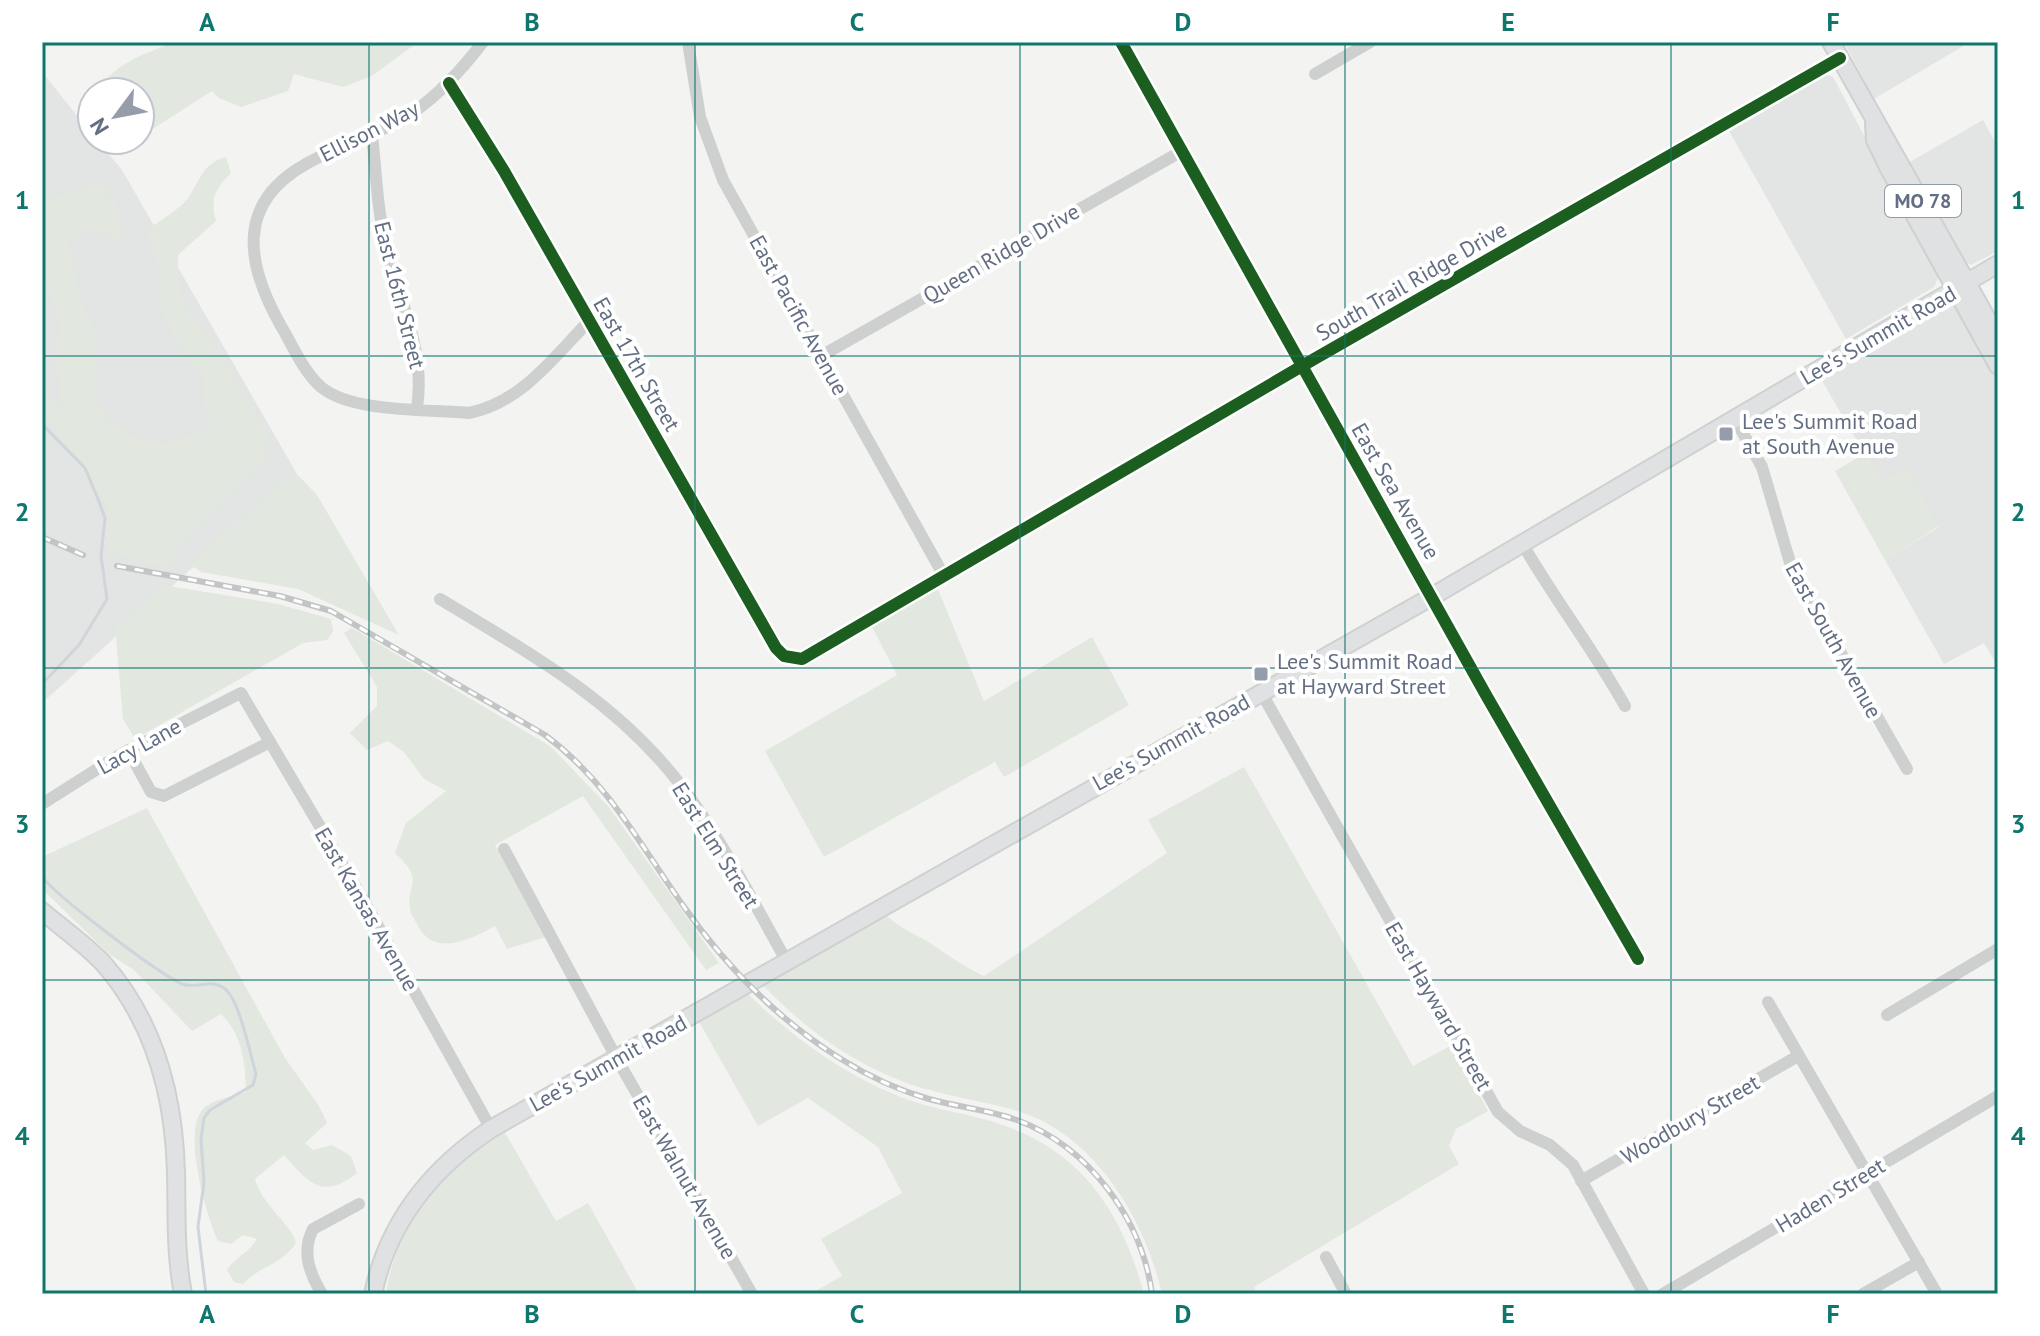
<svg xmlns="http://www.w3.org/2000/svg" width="2040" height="1336" font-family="'PT Sans',sans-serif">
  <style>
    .built { fill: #e3e4e4 }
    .green { fill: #e2e7e0 }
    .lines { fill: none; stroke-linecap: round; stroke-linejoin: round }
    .stream { stroke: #cfd5da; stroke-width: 3 }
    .major-casing { stroke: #cfd0d0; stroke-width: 20 }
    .minor { stroke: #cecfcf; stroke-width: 12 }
    .major { stroke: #e0e1e2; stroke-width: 16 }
    .rail-casing { stroke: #c3c4c5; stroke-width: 6 }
    .rail { stroke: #fff; stroke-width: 3; stroke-dasharray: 9; stroke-linecap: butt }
    .cycleway-casing { stroke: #fff; stroke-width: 17 }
    .cycleway { stroke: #1b5e20; stroke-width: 12 }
    .grid { fill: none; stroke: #0f766e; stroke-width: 2; stroke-opacity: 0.55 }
    .poi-dot { fill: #959daa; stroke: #fff; stroke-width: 3 }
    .labels { text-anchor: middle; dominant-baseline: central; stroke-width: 8; stroke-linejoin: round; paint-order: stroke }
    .shield { fill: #fff; stroke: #929aa8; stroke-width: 2 }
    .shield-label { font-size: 20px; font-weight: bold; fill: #636e83 }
    .street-label { font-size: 22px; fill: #636e83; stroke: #fff }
    .poi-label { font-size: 22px; fill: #636e83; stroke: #fff; text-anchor: start }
    .neatline { fill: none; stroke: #0f766e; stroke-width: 3 }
    .grid-label { font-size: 26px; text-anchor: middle; font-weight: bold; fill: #0f766e }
  </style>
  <rect width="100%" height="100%" fill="#f3f4f2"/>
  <!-- built -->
  <g class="built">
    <path d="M1844,42H1970L1874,99Z"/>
    <path d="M42,72L92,134V140H97L122,170L297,474L42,703Z"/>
    <path d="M1824,74L1833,77L1939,276L1934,287L1846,339L1728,129Z"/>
    <path d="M1983,120L1998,147V251L1971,265L1960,260L1908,163Z"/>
    <path d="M1950,303L1959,307L1998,378L1997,665L1984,643L1944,664L1885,560L1939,527L1881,482L1821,379Z"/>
  </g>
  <!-- green -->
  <g class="green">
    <path d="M175,42H418L372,76L343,87L294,74L288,91L241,107L219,98L212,91L140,137V92H97C114,63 146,53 175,42Z"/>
    <path d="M226,157L231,173C215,189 210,198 216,221L178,255C177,283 180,308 202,326L267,431V443L265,458L241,488L180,545L169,569L107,552L106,506L42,412V376L50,397L61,406L56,351L61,325L48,290L42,257V201L96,182C118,198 127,222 118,247L108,235L92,230L68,242L80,295L96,334L95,401L112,423L135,438L167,443L212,428L203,400L204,379L178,344L158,306L161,277L147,230C159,221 179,210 188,198C200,180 203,163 226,157Z"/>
    <path d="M1864,454L1881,481L1907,468L1939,526L1885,560L1835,471Z"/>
    <path d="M297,474L317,495L399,635L298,589L201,572L189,564L278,484Z"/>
    <path d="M163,585L278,604L331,619L333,631L327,640L303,643L135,739L123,719L115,627Z"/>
    <path d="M937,587L984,701L1092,637L1129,705L1004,777L995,762L824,857L765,751L897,675L871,625Z"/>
    <path d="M352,628L550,746L608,806L719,963L706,970L583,796L495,845L546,937L507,949L495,926C471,939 435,958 418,926C416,921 410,914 410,909C406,881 426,882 395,853L406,823L446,791L424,779L404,752L388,741L367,750L350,733L377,706V687L344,633Z"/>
    <path d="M1244,767L1413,1066L1452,1045L1488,1111L1456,1129L1449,1146L1459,1164L1254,1287L1257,1294H1162C1146,1222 1097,1138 1023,1113C981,1099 936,1096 894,1078C843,1057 800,1024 762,984L887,916C900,928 915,934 930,943C948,955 964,967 984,976L1167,853L1148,820Z"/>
    <path d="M147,808L285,1058L319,1106L327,1123L305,1143L313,1150L332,1145L351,1156L357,1173C322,1201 308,1182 284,1155L255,1179C263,1207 292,1224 296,1243C282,1265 259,1266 243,1284L234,1282L227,1270C236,1256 248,1254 257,1239L243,1235L231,1244L218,1241C206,1216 181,1128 204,1108C214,1099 234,1096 246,1092C245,1063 243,1035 221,1014L192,1031L134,970L109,954L42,889V857Z"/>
    <path d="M747,993C793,1038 843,1074 903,1098C934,1110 966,1113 997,1123C1082,1150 1122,1212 1144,1294H810L842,1276L821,1239L902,1193L878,1147L808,1098L758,1126L698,1020Z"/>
    <path d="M504,1131L556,1221L588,1203L639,1294H386C396,1221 445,1170 504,1131Z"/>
  </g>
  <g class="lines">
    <!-- stream -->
    <g class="stream">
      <path d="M42,424L85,468L98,499L105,518L101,556L107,599L79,645L42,684"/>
      <path d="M42,876C53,894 159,974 182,984C196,990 211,978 224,988C240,1000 250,1054 256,1074L253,1085L210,1110L204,1118L201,1139L204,1182L198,1227L206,1294"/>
    </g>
    <!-- major casing -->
    <g class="major-casing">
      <g id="major">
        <path d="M1831,42L1998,338"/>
        <path d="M1874,125L1875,140L1889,169L1998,366"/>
        <path d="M42,911C62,928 85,944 103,963C155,1022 174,1095 176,1172C177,1214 175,1252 183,1294"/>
        <path d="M373,1294C388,1222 431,1169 491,1129L1433,596L1998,264"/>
      </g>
    </g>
    <!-- minor -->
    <g class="minor">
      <path d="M483,42C463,68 442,92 415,111C382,134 341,144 306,164C234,204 247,266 281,326C293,346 303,371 321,387C352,413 429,409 469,413C521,403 554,357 589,321"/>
      <path d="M688,42L700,117L723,180L944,576"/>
      <path d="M1121,42L1486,695L1638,959"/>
      <path d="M1315,74L1370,42"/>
      <path d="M449,83L504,171L776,648L784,656L802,659L1302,366L1840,58"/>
      <path d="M372,134C376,171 377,209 386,245C399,301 426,350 417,408"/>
      <path d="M821,356L1182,151"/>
      <path d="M1735,419L1762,467L1791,566L1907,769"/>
      <path d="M1522,543C1554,599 1594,650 1625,706"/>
      <path d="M440,599C526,651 613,699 676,779C720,835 752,900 787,962"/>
      <path d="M1261,692L1498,1112L1520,1131L1550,1145L1573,1165L1644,1294"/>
      <path d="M128,750L151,792L164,796L270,742"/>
      <path d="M42,804L121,754L241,693L364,901L491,1129"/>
      <path d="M504,849L617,1059L752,1294"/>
      <path d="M1768,1002L1937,1294"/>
      <path d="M1887,1015L1998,949"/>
      <path d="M1581,1181L1798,1056"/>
      <path d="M1326,1257L1346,1294"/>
      <path d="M322,1294C310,1274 301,1252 313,1229L359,1204"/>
      <path d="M1663,1294L1998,1096"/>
      <path d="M1863,1294L1919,1262"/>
    </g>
    <!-- major -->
    <use href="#major" class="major"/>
    <!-- rail casing -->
    <g class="rail-casing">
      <g id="rail">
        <path d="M42,537L83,555"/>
        <path d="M117,566L280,596L331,611L545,735C607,781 639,843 682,904C724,964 778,1020 841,1059C868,1076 898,1090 929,1099C958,1107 989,1110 1017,1120C1089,1147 1142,1219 1152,1294"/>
      </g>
    </g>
    <!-- rail -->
    <use href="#rail" class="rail"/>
    <!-- cycleway casing -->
    <g class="cycleway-casing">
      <g id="cycleway">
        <path d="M1121,42L1486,695L1638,959"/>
        <path d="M449,83L504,171L776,648L784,656L802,659L1302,366L1840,58"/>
      </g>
    </g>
    <!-- cycleway -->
    <use href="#cycleway" class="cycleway"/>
  </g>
  <!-- grid -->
  <path class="grid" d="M369,42V1294M695,42V1294M1020,42V1294M1345,42V1294M1671,42V1294M42,356H1998M42,668H1998M42,980H1998"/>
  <!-- markers -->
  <g class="poi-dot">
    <rect x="1718" y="426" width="16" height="16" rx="4"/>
    <rect x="1253" y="666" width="16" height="16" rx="4"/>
  </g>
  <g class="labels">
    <!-- shield labels -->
    <rect class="shield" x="1885" y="185" width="76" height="32" rx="6"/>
    <g class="shield-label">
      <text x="1923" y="201">MO 78</text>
    </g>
    <!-- street labels -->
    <g class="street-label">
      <text transform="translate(369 131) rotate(-27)">Ellison Way</text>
      <text transform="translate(1001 253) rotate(-30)">Queen Ridge Drive</text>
      <text transform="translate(1411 281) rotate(-30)">South Trail Ridge Drive</text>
      <text transform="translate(400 295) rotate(76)">East 16th Street</text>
      <text transform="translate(799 315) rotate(61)">East Pacific Avenue</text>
      <text transform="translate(1878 335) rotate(-30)">Lee's Summit Road</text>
      <text transform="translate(637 364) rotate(60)">East 17th Street</text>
      <text transform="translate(1396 491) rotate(60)">East Sea Avenue</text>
      <text transform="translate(1834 640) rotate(61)">East South Avenue</text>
      <text transform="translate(1171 742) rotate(-29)">Lee's Summit Road</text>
      <text transform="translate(139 746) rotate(-29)">Lacy Lane</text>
      <text transform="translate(716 845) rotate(58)">East Elm Street</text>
      <text transform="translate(367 909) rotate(60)">East Kansas Avenue</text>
      <text transform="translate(1439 1006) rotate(60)">East Hayward Street</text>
      <text transform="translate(608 1063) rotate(-29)">Lee's Summit Road</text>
      <text transform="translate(1690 1119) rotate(-30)">Woodbury Street</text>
      <text transform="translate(685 1177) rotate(60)">East Walnut Avenue</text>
      <text transform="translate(1830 1195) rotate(-31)">Haden Street</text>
    </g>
    <!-- poi labels -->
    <g class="poi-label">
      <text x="1742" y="421">Lee's Summit Road<tspan x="1742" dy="25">at South Avenue</tspan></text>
      <text x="1277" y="661">Lee's Summit Road<tspan x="1277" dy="25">at Hayward Street</tspan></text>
    </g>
  </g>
  <!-- border -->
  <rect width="2040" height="1336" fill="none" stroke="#ffffff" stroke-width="88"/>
  <!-- north arrow -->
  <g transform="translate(116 116) rotate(238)"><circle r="38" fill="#ffffff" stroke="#c1c5cd" stroke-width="2"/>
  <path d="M0-6L14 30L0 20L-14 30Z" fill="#959daa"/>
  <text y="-12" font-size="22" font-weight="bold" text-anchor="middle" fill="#636e83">N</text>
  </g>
  <rect x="44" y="44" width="1952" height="1248" class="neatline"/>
  <g class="grid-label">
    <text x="207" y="31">A</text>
    <text x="532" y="31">B</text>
    <text x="857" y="31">C</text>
    <text x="1183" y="31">D</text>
    <text x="1508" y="31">E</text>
    <text x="1833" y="31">F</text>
    <text x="22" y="209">1</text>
    <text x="2018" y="209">1</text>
    <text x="22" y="521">2</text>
    <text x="2018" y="521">2</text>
    <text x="22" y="833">3</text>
    <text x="2018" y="833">3</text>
    <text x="22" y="1145">4</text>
    <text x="2018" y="1145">4</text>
    <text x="207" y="1323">A</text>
    <text x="532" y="1323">B</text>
    <text x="857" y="1323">C</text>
    <text x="1183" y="1323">D</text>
    <text x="1508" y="1323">E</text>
    <text x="1833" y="1323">F</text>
  </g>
</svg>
